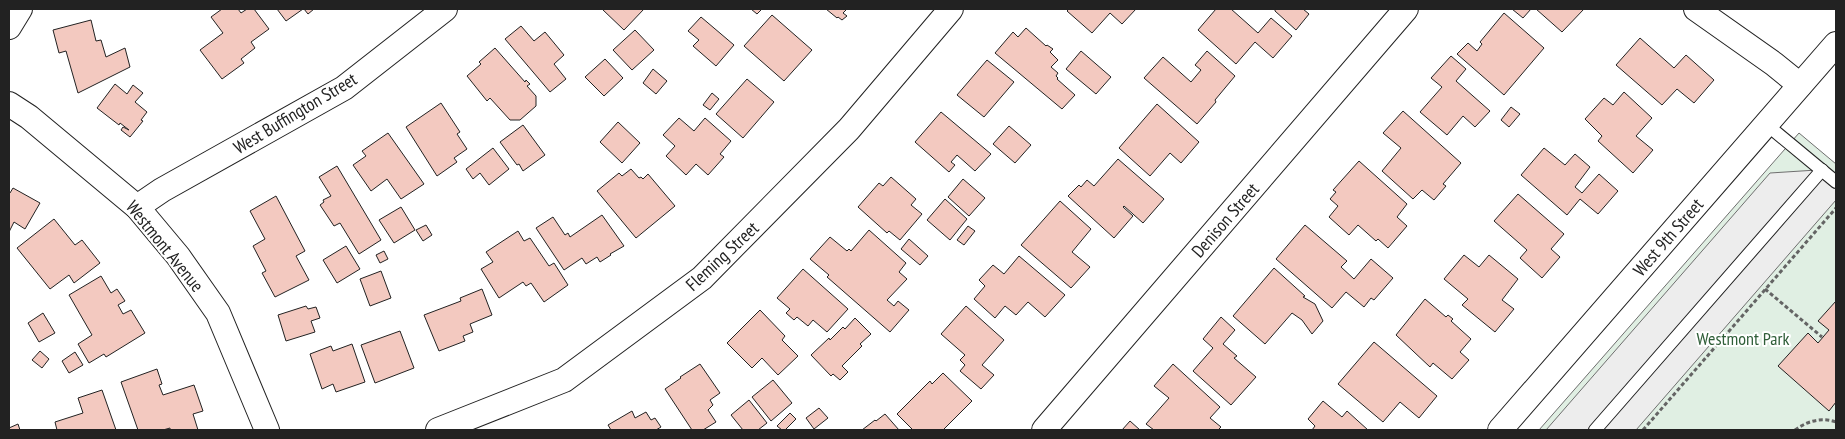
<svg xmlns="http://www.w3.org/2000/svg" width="1845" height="439" font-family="'PT Sans Narrow',sans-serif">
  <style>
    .green { fill: #e0efe3; stroke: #6f6f6f }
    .parking { fill: #ededed; stroke: #6f6f6f }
    .building { fill: #f3c9c0; stroke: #222 }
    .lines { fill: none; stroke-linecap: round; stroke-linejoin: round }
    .service-casing { stroke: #222; stroke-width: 14 }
    .minor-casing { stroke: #222; stroke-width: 26 }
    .path { stroke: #646464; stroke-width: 3; stroke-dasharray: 4 2.5; stroke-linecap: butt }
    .service { stroke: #fff; stroke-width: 12 }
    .minor { stroke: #fff; stroke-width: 24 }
    .labels { text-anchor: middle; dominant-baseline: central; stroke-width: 4; stroke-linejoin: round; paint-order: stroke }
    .street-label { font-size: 18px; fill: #222; stroke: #fff }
    .park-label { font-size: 18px; fill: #2f5e38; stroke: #fff }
  </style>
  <rect width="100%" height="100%" fill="#fff"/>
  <!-- green -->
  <path class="green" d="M1799,133L1836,164V430H1539Z"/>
  <!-- parking -->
  <path class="parking" d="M1817,170L1836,189V200L1636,430H1546L1770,173Z"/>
  <!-- building -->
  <g class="building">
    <path d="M222,9H238L241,13L247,9H254L269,29L251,42L255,48L241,59L244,63L222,79L200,50L223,33L211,17Z"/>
    <path d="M277,9H303L286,21Z"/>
    <path d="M304,9H314L308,14Z"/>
    <path d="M602,9H644L624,30Z"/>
    <path d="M751,9H762L757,14Z"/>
    <path d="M826,9H847L843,13L847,16L842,20L838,17L837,18Z"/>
    <path d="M1069,9H1136L1122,24L1110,13L1092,33L1067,11Z"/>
    <path d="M1216,9H1231L1258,33L1271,18L1292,36L1273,58L1255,42L1236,64L1198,30Z"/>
    <path d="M1275,9H1303L1309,14L1296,30L1275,11Z"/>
    <path d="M1512,9H1531L1523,18Z"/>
    <path d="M1536,9H1584L1562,32Z"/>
    <path d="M1504,13L1544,48L1504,95L1457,54L1468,43L1477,51L1482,44L1480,42Z"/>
    <path d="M772,15L812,50L784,81L744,46Z"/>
    <path d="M701,17L734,45L716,66L693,46L699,40L688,31Z"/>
    <path d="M91,20L96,41L101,40L106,57L125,48L130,67L78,93L66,51L59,53L53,30Z"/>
    <path d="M521,26L534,41L545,32L564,55L554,64L566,79L550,92L505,39Z"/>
    <path d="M1026,28L1046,46L1047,45L1053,49L1050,52L1058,60L1051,67L1058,73L1056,76L1058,78L1057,79L1075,95L1062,109L995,53L1013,32L1018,37Z"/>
    <path d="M635,30L654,50L632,70L613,50Z"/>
    <path d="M1640,38L1674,68L1686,55L1714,80L1694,103L1677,89L1662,105L1616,65Z"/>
    <path d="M495,48L525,82L526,80L530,84L527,86L536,96V106L520,120H510L490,98L487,101L467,76L481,64L479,62Z"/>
    <path d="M1081,51L1111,77L1096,94L1066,69Z"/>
    <path d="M1207,51L1235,76L1215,100L1216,102L1197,124L1144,78L1163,57L1191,82L1201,70L1195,65Z"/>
    <path d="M1451,56L1466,69L1456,81L1490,111L1475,127L1463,116L1447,135L1420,112L1442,87L1431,78Z"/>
    <path d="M605,59L623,78L604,96L585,77Z"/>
    <path d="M987,60L1014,82L984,117L957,95Z"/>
    <path d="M653,69L667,81L656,94L643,83Z"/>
    <path d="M747,79L774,102L743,138L716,114Z"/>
    <path d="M115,84L127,94L133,85L143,93L135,102L147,112L141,120L143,121L130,137L121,130L123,127L129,130L120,123L119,125L97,108Z"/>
    <path d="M1624,92L1652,118L1636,136L1653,150L1633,173L1598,141L1602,136L1585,119L1604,98L1613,105Z"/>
    <path d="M712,93L719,99L710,110L703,105Z"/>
    <path d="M441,103L460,132L457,134L467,149L454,158L457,162L437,176L406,127Z"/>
    <path d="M1157,104L1199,142L1181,163L1170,153L1150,176L1119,148Z"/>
    <path d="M1511,107L1520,114L1509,127L1501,120Z"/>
    <path d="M1403,111L1461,163L1443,184L1446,186L1434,200L1422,190L1413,199L1382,171L1401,148L1383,133Z"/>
    <path d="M941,112L991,154L975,171L957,155L951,162L955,165L949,172L915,142Z"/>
    <path d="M679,118L694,131L705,118L731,141L720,154L724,157L708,175L696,164L686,175L666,156L675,146L663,135Z"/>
    <path d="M618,122L640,143L622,163L600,142Z"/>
    <path d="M523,125L545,155L523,171L519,164L517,165L500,142Z"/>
    <path d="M1009,126L1031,145L1015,163L993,144Z"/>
    <path d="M388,133L424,184L401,199L387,179L371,191L353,165L366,156L362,151Z"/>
    <path d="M493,148L509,169L489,185L480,173L473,179L466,169Z"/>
    <path d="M1544,148L1565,165L1575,154L1590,167L1575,187L1582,193L1599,174L1618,191L1598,214L1580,199L1567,215L1521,175Z"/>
    <path d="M1118,159L1164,199L1143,223L1124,206L1123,207L1133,216L1114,238L1068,196L1079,185L1081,187L1087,180L1094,186Z"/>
    <path d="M1359,161L1407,204L1397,217L1407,226L1388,248L1378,239L1376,241L1358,225L1349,235L1329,217L1338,206L1330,199L1336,192L1333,190Z"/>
    <path d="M337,166L381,240L359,254L340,223L334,226L320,205L324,202L323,200L331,196L319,177Z"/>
    <path d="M631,169L639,178L641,177L643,179L648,174L675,206L636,238L597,191L619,173L622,176Z"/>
    <path d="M891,177L916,199L911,205L922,214L900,240L889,231L887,233L858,207L879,183L883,186Z"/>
    <path d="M963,179L985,198L969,216L948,197Z"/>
    <path d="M13,188L40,203L25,229L14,222L9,232V192L10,193Z"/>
    <path d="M1518,194L1564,234L1551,249L1560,257L1542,278L1520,258L1527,250L1494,221Z"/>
    <path d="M276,196L305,251L296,256L309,280L275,297L262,273L266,271L253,246L265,239L250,211Z"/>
    <path d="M945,199L967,219L950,240L927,220Z"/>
    <path d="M1060,201L1091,229L1072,252L1090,267L1071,288L1021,245Z"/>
    <path d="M401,207L415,230L394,243L379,220Z"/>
    <path d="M602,215L624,246L610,254L611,255L600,262L597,257L586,264L582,258L564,270L536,228L553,217L565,235L568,233L570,237Z"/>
    <path d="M54,219L75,245L82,240L100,263L74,283L69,275L50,289L17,248Z"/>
    <path d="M426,225L432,235L423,241L416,230Z"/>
    <path d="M1305,225L1347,261L1341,267L1354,279L1371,259L1393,278L1374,300L1371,298L1364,307L1346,292L1332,308L1276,259Z"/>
    <path d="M968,226L975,231L964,245L957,240Z"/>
    <path d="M869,230L906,263L899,272L907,279L887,300L894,306L898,301L909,310L890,332L827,277L829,275L810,259L830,237L847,251L849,249L851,251Z"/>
    <path d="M518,231L524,241L530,238L549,266L554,263L568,285L544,302L531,283L526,286L523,282L499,298L481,269L493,262L486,252Z"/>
    <path d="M909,239L928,256L920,265L901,249Z"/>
    <path d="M346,246L360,269L337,283L323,260Z"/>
    <path d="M384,251L388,259L380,263L376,255Z"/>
    <path d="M1464,255L1479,267L1489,255L1518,279L1502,300L1514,309L1495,332L1462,305L1468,299L1444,279Z"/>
    <path d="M1019,256L1065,295L1045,317L1028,302L1016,315L1005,306L995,318L974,299L985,286L979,280L993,265L1004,274Z"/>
    <path d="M1274,268L1305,296L1303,297L1315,304L1323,321L1312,334L1302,320L1292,313L1265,344L1233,316Z"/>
    <path d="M803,269L848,309L827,332L813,320L808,326L797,317L794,320L786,313L790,309L777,298Z"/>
    <path d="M381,271L391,298L370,306L360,279Z"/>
    <path d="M101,276L111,293L117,289L125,301L118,305L123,314L131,310L145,333L106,357L104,354L89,363L78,344L92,335L69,295Z"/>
    <path d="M482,289L492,315L470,324L473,332L463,336L465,341L439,351L424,315L461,301L460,298Z"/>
    <path d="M1425,299L1446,317L1448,315L1453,319L1451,321L1471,339L1460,352L1469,360L1452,379L1433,363L1430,367L1396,335Z"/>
    <path d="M1836,301V402L1829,411L1778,366L1808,333L1818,343L1829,330L1818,321Z"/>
    <path d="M306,306L308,309L316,307L320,318L311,321L315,332L286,341L278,315Z"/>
    <path d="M966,306L1004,340L982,365L994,375L981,389L960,371L965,365L960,360L965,355L941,334Z"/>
    <path d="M760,310L785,336L782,340L798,356L778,375L762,358L752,368L727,343Z"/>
    <path d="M43,313L55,333L39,342L28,323Z"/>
    <path d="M1221,317L1235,330L1223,344L1237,356L1234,358L1256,377L1231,405L1193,371L1213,348L1203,339Z"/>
    <path d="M855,318L871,334L860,344L862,346L842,366L848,372L840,380L833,374L831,376L811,355L829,338L830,340L843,327L845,329Z"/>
    <path d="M400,331L414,368L375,383L361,345Z"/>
    <path d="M1374,342L1437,396L1419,418L1400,402L1383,422L1338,384Z"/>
    <path d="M352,344L365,382L336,392L333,384L322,389L310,354L331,346L333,351Z"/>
    <path d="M40,351L49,359L42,368L32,360Z"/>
    <path d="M75,352L83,365L69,373L62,361Z"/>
    <path d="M700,364L720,393L710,400L713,405L708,410L716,422L703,430H692L665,389L681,378L680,377Z"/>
    <path d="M1173,364L1220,407L1210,418L1221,427L1218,430H1154L1146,424L1169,398L1154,386Z"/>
    <path d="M157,369L162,384L159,385L163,395L194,385L203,411L193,414L198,430H170V428L163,430H138L121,382Z"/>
    <path d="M943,373L972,401L943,430H913L897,414L930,381L932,384Z"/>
    <path d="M773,380L792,403L771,421L752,397Z"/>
    <path d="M102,390L116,430H57L55,422L83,413L78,398Z"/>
    <path d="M749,400L767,423L758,430H743L731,415Z"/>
    <path d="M1323,401L1342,417L1347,411L1368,430H1312L1315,426L1308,419Z"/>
    <path d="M819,408L828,418L814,429L806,418Z"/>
    <path d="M632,411L635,418L646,412L651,420L655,418L661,427L656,430H611L608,425Z"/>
    <path d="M790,413L796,419L785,430H782L777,426Z"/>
    <path d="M885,414L899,430H862L875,420L876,421Z"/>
    <path d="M1130,421L1140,430H1122Z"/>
    <path d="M18,424L20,430H9V428Z"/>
  </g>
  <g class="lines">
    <!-- service casing -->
    <g class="service-casing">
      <g id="service">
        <path d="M1766,124L1836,182"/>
        <path d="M1595,430L1822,170"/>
      </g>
    </g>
    <!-- minor casing -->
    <g class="minor-casing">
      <g id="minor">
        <path d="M1696,9L1774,64L1800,85"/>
        <path d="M9,27L20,9"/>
        <path d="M9,104L29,117L137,207L178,256L218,313L267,430"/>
        <path d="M137,207L162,190L344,88L445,9"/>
        <path d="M438,430L564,380L702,278L849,129L951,9"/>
        <path d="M1044,430L1406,9"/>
        <path d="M1500,430L1836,44"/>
      </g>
    </g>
    <!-- path -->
    <g class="path">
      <path d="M1765,289L1822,337"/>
      <path d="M1643,430L1836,208"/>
      <path d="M1795,430C1807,421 1822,417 1836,422"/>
    </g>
    <!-- service -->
    <use href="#service" class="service"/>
    <!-- minor -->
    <use href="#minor" class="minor"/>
  </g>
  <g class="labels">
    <!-- street labels -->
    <g class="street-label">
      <text transform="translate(295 113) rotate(-31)">West Buffington Street</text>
      <text transform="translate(1225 220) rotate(-49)">Denison Street</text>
      <text transform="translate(1668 237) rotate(-49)">West 9th Street</text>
      <text transform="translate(165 246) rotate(51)">Westmont Avenue</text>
      <text transform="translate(722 256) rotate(-43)">Fleming Street</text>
    </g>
    <!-- park labels -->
    <g class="park-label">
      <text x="1743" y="338">Westmont Park</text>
    </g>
  </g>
  <!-- border -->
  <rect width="1845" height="439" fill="none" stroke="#222222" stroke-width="20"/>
</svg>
